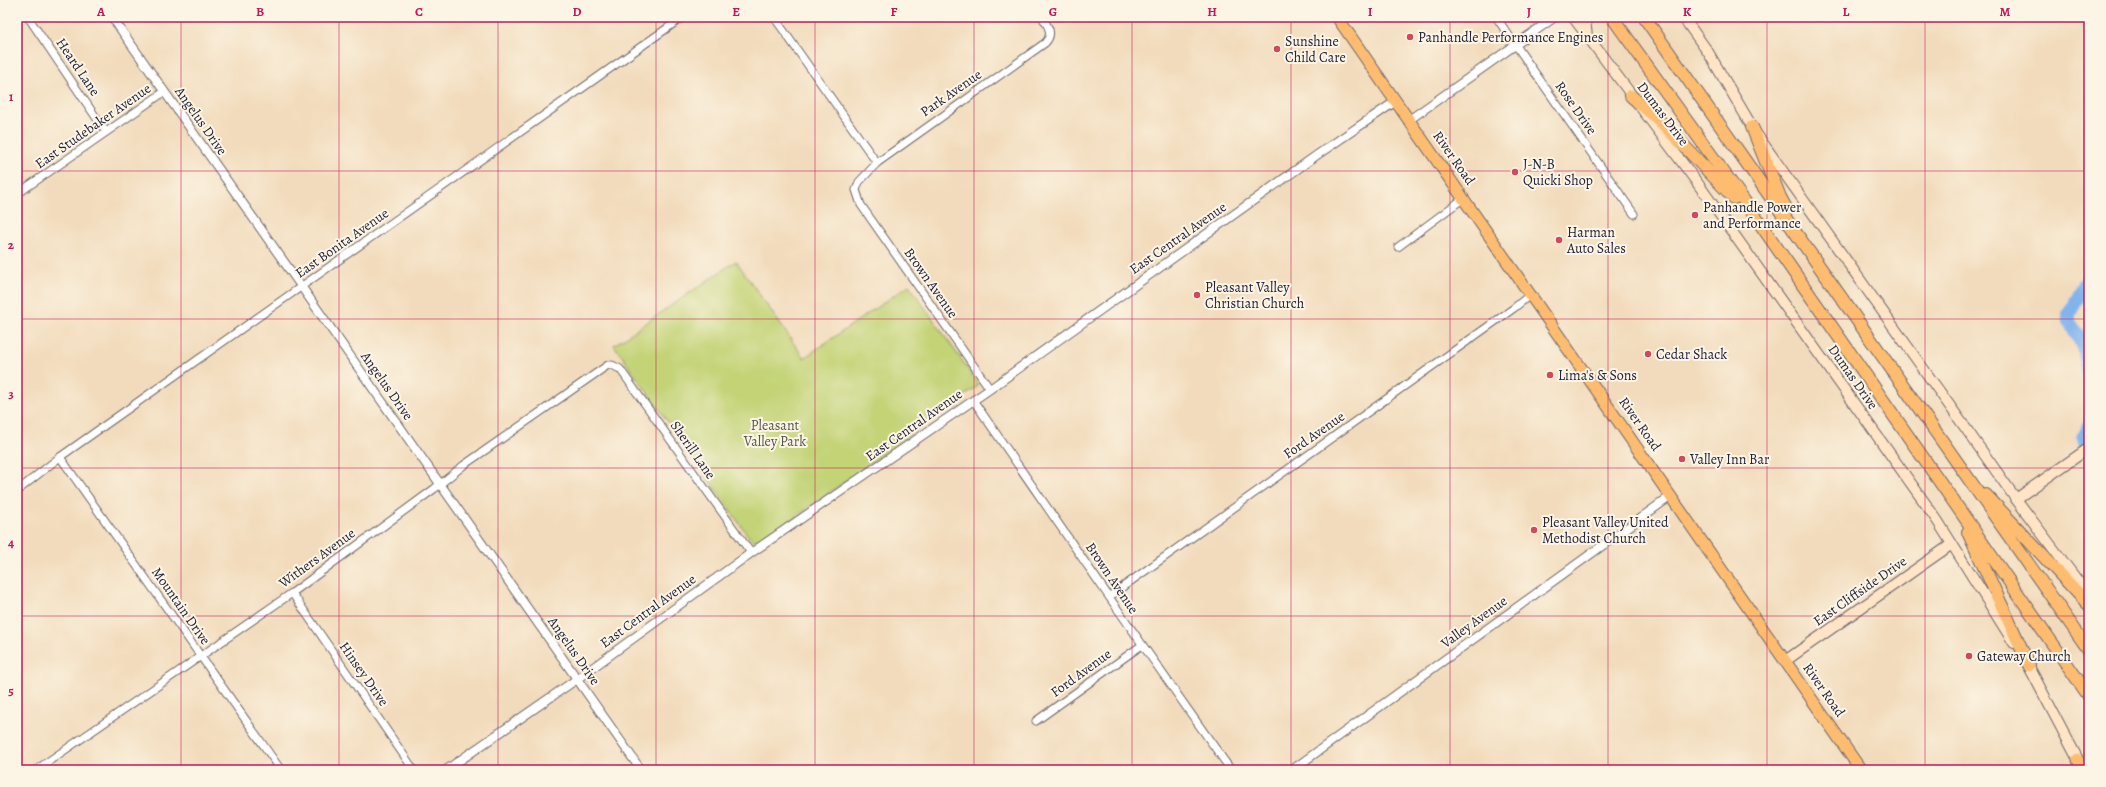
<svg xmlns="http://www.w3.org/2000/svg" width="2106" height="787" font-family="Alegreya,serif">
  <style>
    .green { fill: #c3d376; stroke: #727a58 }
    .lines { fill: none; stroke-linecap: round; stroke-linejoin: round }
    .river { stroke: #81b3ed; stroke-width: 14 }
    .minor-casing { stroke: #6b6368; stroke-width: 9 }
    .tertiary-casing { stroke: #6b6368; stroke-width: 10 }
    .secondary-casing { stroke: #6b6368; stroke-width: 12 }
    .primary-casing { stroke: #6b6368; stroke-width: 13 }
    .trunk-casing { stroke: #6b6368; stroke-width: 13 }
    .motorway-casing { stroke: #6b6368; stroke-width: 14 }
    .minor { stroke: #fff; stroke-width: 7 }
    .tertiary { stroke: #fff; stroke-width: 8 }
    .secondary { stroke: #ffe4c6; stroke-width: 10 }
    .primary { stroke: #febc70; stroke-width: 11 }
    .trunk { stroke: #febc70; stroke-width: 11 }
    .motorway { stroke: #febc70; stroke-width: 12 }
    .grid { fill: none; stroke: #c2185b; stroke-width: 1; stroke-opacity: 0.55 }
    .poi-dot { fill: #d1495b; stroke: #fcf5e5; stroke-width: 1.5 }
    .labels { text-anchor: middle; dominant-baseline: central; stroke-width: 4; stroke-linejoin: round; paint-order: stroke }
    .poi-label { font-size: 14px; fill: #22223b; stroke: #fcf5e5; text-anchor: start }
    .street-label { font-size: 14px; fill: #22223b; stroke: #fcf5e5 }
    .park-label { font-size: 14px; fill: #52574d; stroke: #fcf5e5 }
    .neatline { fill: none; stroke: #c2185b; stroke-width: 1.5 }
    .grid-label { font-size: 13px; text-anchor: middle; font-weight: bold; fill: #c2185b }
  </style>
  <rect width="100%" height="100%" fill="#fcf5e5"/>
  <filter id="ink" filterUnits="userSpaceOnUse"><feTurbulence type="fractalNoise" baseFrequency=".025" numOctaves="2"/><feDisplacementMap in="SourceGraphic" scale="8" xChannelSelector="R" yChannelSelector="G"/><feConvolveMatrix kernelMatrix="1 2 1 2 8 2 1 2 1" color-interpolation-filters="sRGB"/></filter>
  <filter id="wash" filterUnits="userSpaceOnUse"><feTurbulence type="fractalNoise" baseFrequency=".012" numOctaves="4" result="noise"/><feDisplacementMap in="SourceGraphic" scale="16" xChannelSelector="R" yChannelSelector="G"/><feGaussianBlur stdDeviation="0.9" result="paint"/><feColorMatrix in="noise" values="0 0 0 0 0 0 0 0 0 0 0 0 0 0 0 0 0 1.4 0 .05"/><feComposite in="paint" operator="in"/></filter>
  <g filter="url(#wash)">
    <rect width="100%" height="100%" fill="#f2dbbc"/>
    <!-- green -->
    <path class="green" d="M736,261L804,358L909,285L977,382L978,386L765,539C758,541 755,542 749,537L614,345Z"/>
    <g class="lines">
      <!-- river -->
      <g class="river">
        <path d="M2088,17L2089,18"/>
        <path d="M2089,276L2069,314V322L2078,335L2085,353L2089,377"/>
        <path d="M2085,443L2084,438L2089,426"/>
      </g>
    </g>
  </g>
  <g filter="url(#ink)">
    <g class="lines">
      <!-- minor casing -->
      <g class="minor-casing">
        <g id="minor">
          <path d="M28,17L106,132"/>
          <path d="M774,17L877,163"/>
          <path d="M1496,17L1634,214"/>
          <path d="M17,194L164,92"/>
          <path d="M1398,247L1464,198"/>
          <path d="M990,389L861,205L856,190L859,182L877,163L1045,43C1054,34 1048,26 1042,17"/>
          <path d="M973,400C1059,524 1143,648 1231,770"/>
          <path d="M60,457L281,770"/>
          <path d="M17,491L60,457L683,17"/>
          <path d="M292,593L414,770"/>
          <path d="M1110,596L1514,308L1531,294"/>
          <path d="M1036,721L1142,645"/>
          <path d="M36,770L292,593L434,489L464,465L608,365H612L620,369L751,553"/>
        </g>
      </g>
      <!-- tertiary casing -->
      <g class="tertiary-casing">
        <g id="tertiary">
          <path d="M112,17L641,770"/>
          <path d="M1409,120L1555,17"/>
          <path d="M446,770L577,679L751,553L990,389L1317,155L1396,101"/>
          <path d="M1292,770L1671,496"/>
        </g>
      </g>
      <!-- secondary casing -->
      <g class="secondary-casing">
        <g id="secondary">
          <path d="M1573,17L1696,181L1937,520L2014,643"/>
          <path d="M1683,17L1708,52L1757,135L2016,499L2089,596"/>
          <path d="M1587,36L1585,20L1587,17"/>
          <path d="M2016,499L2089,448"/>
          <path d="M2025,659L2082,767"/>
          <path d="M1785,661L1952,544"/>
        </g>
      </g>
      <!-- primary casing -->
      <g class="primary-casing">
        <path id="primary" d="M1337,17L1861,770"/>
      </g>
      <!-- trunk casing -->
      <g class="trunk-casing">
        <path id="trunk" d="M2078,760L2082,770"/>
      </g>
      <!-- motorway casing -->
      <g class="motorway-casing">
        <g id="motorway">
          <path d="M1612,17L1745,202L2089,696"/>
          <path d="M1644,17L2089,650"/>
          <path d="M1631,96L1660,121L1734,198"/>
          <path d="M1752,127L1780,197L1787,210"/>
          <path d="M1986,495L2089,605"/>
          <path d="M1968,532L2029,665"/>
        </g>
      </g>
      <!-- minor -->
      <use href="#minor" class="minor"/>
      <!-- tertiary -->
      <use href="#tertiary" class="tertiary"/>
      <!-- secondary -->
      <use href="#secondary" class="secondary"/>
      <!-- primary -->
      <use href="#primary" class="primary"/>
      <!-- trunk -->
      <use href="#trunk" class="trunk"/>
      <!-- motorway -->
      <use href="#motorway" class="motorway"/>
    </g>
  </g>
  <!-- grid -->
  <path class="grid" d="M181,17V770M339,17V770M498,17V770M656,17V770M815,17V770M974,17V770M1132,17V770M1291,17V770M1450,17V770M1608,17V770M1767,17V770M1925,17V770M17,171H2089M17,319H2089M17,468H2089M17,616H2089"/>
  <!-- markers -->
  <g class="poi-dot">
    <circle cx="1410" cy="37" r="4"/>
    <circle cx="1277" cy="49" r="4"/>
    <circle cx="1515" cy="172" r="4"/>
    <circle cx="1695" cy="215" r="4"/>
    <circle cx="1559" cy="240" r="4"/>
    <circle cx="1197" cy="295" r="4"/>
    <circle cx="1648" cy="354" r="4"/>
    <circle cx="1550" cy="375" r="4"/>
    <circle cx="1682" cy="459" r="4"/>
    <circle cx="1534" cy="530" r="4"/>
    <circle cx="1969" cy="656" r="4"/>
  </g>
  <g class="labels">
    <!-- poi labels -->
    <g class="poi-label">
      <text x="1418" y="37">Panhandle Performance Engines</text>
      <text x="1285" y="41">Sunshine<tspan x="1285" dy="16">Child Care</tspan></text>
      <text x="1523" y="164">J-N-B<tspan x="1523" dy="16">Quicki Shop</tspan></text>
      <text x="1703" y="207">Panhandle Power<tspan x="1703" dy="16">and Performance</tspan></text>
      <text x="1567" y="232">Harman<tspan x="1567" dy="16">Auto Sales</tspan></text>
      <text x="1205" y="287">Pleasant Valley<tspan x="1205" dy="16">Christian Church</tspan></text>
      <text x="1656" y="354">Cedar Shack</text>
      <text x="1558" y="375">Lima's &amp; Sons</text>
      <text x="1690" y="459">Valley Inn Bar</text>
      <text x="1542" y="522">Pleasant Valley United<tspan x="1542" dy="16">Methodist Church</tspan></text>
      <text x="1977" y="656">Gateway Church</text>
    </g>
    <!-- street labels -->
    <g class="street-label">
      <text transform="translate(78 67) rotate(56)">Heard Lane</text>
      <text transform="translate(951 93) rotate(-35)">Park Avenue</text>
      <text transform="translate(1576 108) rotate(55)">Rose Drive</text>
      <text transform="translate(1663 114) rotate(53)">Dumas Drive</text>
      <text transform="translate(201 121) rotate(55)">Angelus Drive</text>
      <text transform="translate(93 126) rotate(-35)">East Studebaker Avenue</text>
      <text transform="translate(1454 158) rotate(55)">River Road</text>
      <text transform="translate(1178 238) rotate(-35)">East Central Avenue</text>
      <text transform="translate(342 243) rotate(-35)">East Bonita Avenue</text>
      <text transform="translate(931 283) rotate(55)">Brown Avenue</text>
      <text transform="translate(1853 377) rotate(55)">Dumas Drive</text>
      <text transform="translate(387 386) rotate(55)">Angelus Drive</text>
      <text transform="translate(1640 424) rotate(55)">River Road</text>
      <text transform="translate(914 425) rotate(-35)">East Central Avenue</text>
      <text transform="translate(1314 435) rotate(-35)">Ford Avenue</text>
      <text transform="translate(693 450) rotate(55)">Sherill Lane</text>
      <text transform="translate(317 558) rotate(-36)">Withers Avenue</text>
      <text transform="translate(1112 578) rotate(56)">Brown Avenue</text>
      <text transform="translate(1860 591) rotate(-35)">East Cliffside Drive</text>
      <text transform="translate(181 606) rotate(55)">Mountain Drive</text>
      <text transform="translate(648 611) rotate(-36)">East Central Avenue</text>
      <text transform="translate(1474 622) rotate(-36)">Valley Avenue</text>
      <text transform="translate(574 651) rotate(55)">Angelus Drive</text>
      <text transform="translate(1081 673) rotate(-36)">Ford Avenue</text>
      <text transform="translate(364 674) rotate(55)">Hinsey Drive</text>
      <text transform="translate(1824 690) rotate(55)">River Road</text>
    </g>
    <!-- park labels -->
    <g class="park-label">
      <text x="775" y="425">Pleasant<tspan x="775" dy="16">Valley Park</tspan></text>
    </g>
  </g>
  <!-- margin -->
  <rect width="2106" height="787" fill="none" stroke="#fcf5e5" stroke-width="44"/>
  <rect x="22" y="22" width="2062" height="743" class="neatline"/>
  <g class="grid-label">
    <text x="101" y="16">A</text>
    <text x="260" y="16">B</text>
    <text x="419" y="16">C</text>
    <text x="577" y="16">D</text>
    <text x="736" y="16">E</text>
    <text x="894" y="16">F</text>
    <text x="1053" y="16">G</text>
    <text x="1212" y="16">H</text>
    <text x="1370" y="16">I</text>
    <text x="1529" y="16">J</text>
    <text x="1687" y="16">K</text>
    <text x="1846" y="16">L</text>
    <text x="2005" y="16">M</text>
    <text x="11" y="101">1</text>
    <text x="11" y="249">2</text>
    <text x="11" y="398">3</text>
    <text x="11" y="547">4</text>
    <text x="11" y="695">5</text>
  </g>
</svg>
